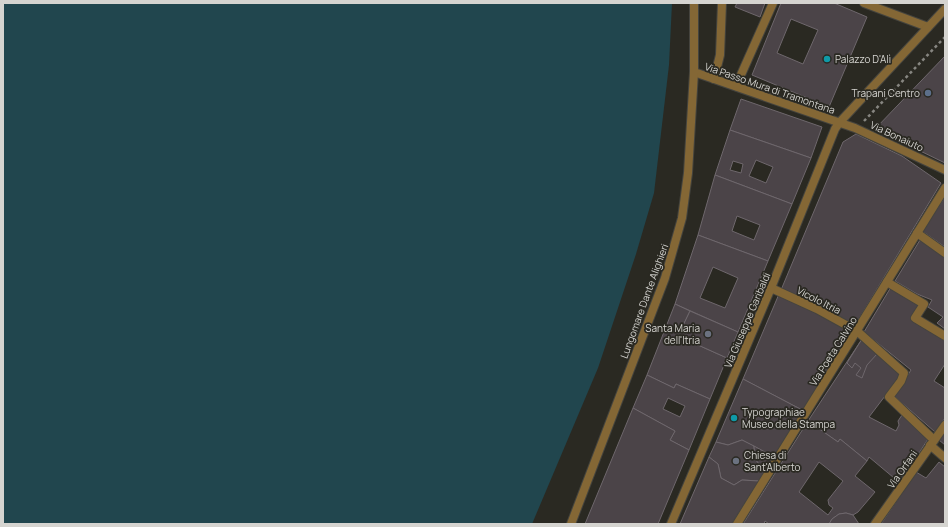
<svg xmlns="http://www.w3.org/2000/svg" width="948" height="527" font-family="Manrope,sans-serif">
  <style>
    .water { fill: #21464e }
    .building { fill: #4b4448; stroke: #6e676c; fill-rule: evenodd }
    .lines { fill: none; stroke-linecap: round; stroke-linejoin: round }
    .pedestrian-casing { stroke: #45443e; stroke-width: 10 }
    .minor-casing { stroke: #45443e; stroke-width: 10 }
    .tertiary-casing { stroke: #45443e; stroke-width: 10 }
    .path { stroke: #878681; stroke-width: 2.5; stroke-dasharray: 3 3; stroke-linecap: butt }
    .pedestrian { stroke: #846735; stroke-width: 8 }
    .minor { stroke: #846735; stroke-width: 8 }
    .tertiary { stroke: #846735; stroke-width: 8 }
    .culture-dot { fill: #0f9aa8; stroke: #2a2922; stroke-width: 1.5 }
    .service-dot { fill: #5c6f8a; stroke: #2a2922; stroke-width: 1.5 }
    .worship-dot { fill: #6b7280; stroke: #2a2922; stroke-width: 1.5 }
    .labels { text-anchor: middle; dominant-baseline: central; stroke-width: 3.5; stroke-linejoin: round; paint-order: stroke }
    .poi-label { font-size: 10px; fill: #d5d4d0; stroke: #2a2922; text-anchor: start }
    .street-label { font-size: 10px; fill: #d5d4d0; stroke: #2a2922 }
  </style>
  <rect width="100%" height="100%" fill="#2a2922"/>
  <!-- water -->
  <path class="water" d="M3,3H672L669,65L654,193L636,254L598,368L532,524H3Z"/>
  <!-- building -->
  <g class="building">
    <path d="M737,3H765L760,17L735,7Z"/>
    <path d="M781,3H834L867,17L829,107L752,75ZM791,19L818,30L803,64L777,53Z"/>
    <path d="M945,56V163L875,129Z"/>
    <path d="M741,99L822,127L811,158L730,130Z"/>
    <path d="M730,130L811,158L792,204L715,175ZM756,160L773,167L766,183L749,176ZM733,161L743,164L741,173L730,170Z"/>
    <path d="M856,134L902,156L941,183L854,327L781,290L843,142Z"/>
    <path d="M715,175L792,204L768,261L698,235ZM737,216L760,225L754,240L732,231Z"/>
    <path d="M945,197V247L922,231Z"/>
    <path d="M698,235L768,261L738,332L675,304ZM713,267L738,278L725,308L700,298Z"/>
    <path d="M920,240L945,258V329L937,323L943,317L928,307L932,300L917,294L895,281Z"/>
    <path d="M891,287L920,305L911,319L945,341V364L934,381L945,388V418L935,432L894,396L911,370L864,332Z"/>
    <path d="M779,294L822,313L851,331L804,411L743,379Z"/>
    <path d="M675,304L690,311L678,336L727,358L710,399L676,384L674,388L647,375Z"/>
    <path d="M690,311L738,332L727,358L678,336Z"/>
    <path d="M862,339L901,375L869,417L896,431L899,425L898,421L902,415L928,439L900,483L869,457L867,461L840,439L838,442L808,421Z"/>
    <path d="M862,339L877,354L867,365L862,378L856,375L861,368L855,363L852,368L847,363Z"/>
    <path d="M647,375L674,388L676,384L710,399L689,450L670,440L675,431L633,408ZM668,398L685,406L680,417L663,409Z"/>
    <path d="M743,379L804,411L774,457L742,440L728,445L716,442Z"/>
    <path d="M633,408L675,431L670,440L689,450L658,524H585Z"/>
    <path d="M808,421L838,442L840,439L867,461L855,476L875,492L858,512L853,515L846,513L839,514L832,519L829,524H769L765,521L764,524H743ZM819,462L843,481L828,500L829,505L833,508L828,515L799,492Z"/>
    <path d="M945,432V445L939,440Z"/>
    <path d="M742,440L754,446L755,459L765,471L759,481L742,480L734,485L721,478L718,464L709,457L716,442L728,445Z"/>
    <path d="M754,446L774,457L765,471L755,459Z"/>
    <path d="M709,457L718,464L721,478L734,485L742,480L759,481L732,524H680Z"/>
    <path d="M939,462L945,467V524H881L916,472L926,478Z"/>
    <path d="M846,513L853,515L859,524H829L832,519L839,514Z"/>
  </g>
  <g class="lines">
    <!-- pedestrian casing -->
    <g class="pedestrian-casing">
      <g id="pedestrian">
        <path d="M864,3L928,27"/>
        <path d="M736,86L773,3"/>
        <path d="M917,233L945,253"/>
        <path d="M887,282L924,304L915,318L945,336"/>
        <path d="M771,288L817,309L857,331L904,373L901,381L889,397L934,440"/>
        <path d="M671,524L771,288L835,129L839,123L945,9"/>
      </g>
    </g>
    <!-- minor casing -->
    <g class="minor-casing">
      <g id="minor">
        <path d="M694,72L855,128L945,170"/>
        <path d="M714,79L720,55L722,3"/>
        <path d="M930,445L945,458"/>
        <path d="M737,524L945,188"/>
        <path d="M875,524L945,425"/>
      </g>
    </g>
    <!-- tertiary casing -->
    <g class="tertiary-casing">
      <path id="tertiary" d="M571,524L665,278L682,218L688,173L694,72V3"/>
    </g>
    <!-- path -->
    <path class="path" d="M864,121L945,37"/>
    <!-- pedestrian -->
    <use href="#pedestrian" class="pedestrian"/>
    <!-- minor -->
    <use href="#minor" class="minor"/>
    <!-- tertiary -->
    <use href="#tertiary" class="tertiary"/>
  </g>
  <!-- markers -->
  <g class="culture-dot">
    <circle cx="827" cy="59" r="4"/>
    <circle cx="734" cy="418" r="4"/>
  </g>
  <circle class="service-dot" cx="928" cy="93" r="4"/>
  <g class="worship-dot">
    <circle cx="708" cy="334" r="4"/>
    <circle cx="736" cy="461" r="4"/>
  </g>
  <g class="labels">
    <!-- poi labels -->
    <g class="poi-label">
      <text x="835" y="59">Palazzo D'Alì</text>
      <text x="920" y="93" text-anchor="end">Trapani Centro</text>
      <text x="700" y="328" text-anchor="end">Santa Maria<tspan x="700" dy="12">dell'Itria</tspan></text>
      <text x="742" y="412">Typographiae<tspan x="742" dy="12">Museo della Stampa</tspan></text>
      <text x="744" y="455">Chiesa di<tspan x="744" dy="12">Sant'Alberto</tspan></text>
    </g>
    <!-- street labels -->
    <g class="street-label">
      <text transform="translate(770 88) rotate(19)">Via Passo Mura di Tramontana</text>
      <text transform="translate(897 136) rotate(25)">Via Bonaiuto</text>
      <text transform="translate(819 300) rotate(27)">Vicolo Itria</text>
      <text transform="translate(644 301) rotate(-70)">Lungomare Dante Alighieri</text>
      <text transform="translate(747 320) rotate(-67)">Via Giuseppe Garibaldi</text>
      <text transform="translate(833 351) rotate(-58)">Via Poeta Calvino</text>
      <text transform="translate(902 469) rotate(-55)">Via Orfani</text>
    </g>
  </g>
  <!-- border -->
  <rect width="948" height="527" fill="none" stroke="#d5d4d0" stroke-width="8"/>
</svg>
